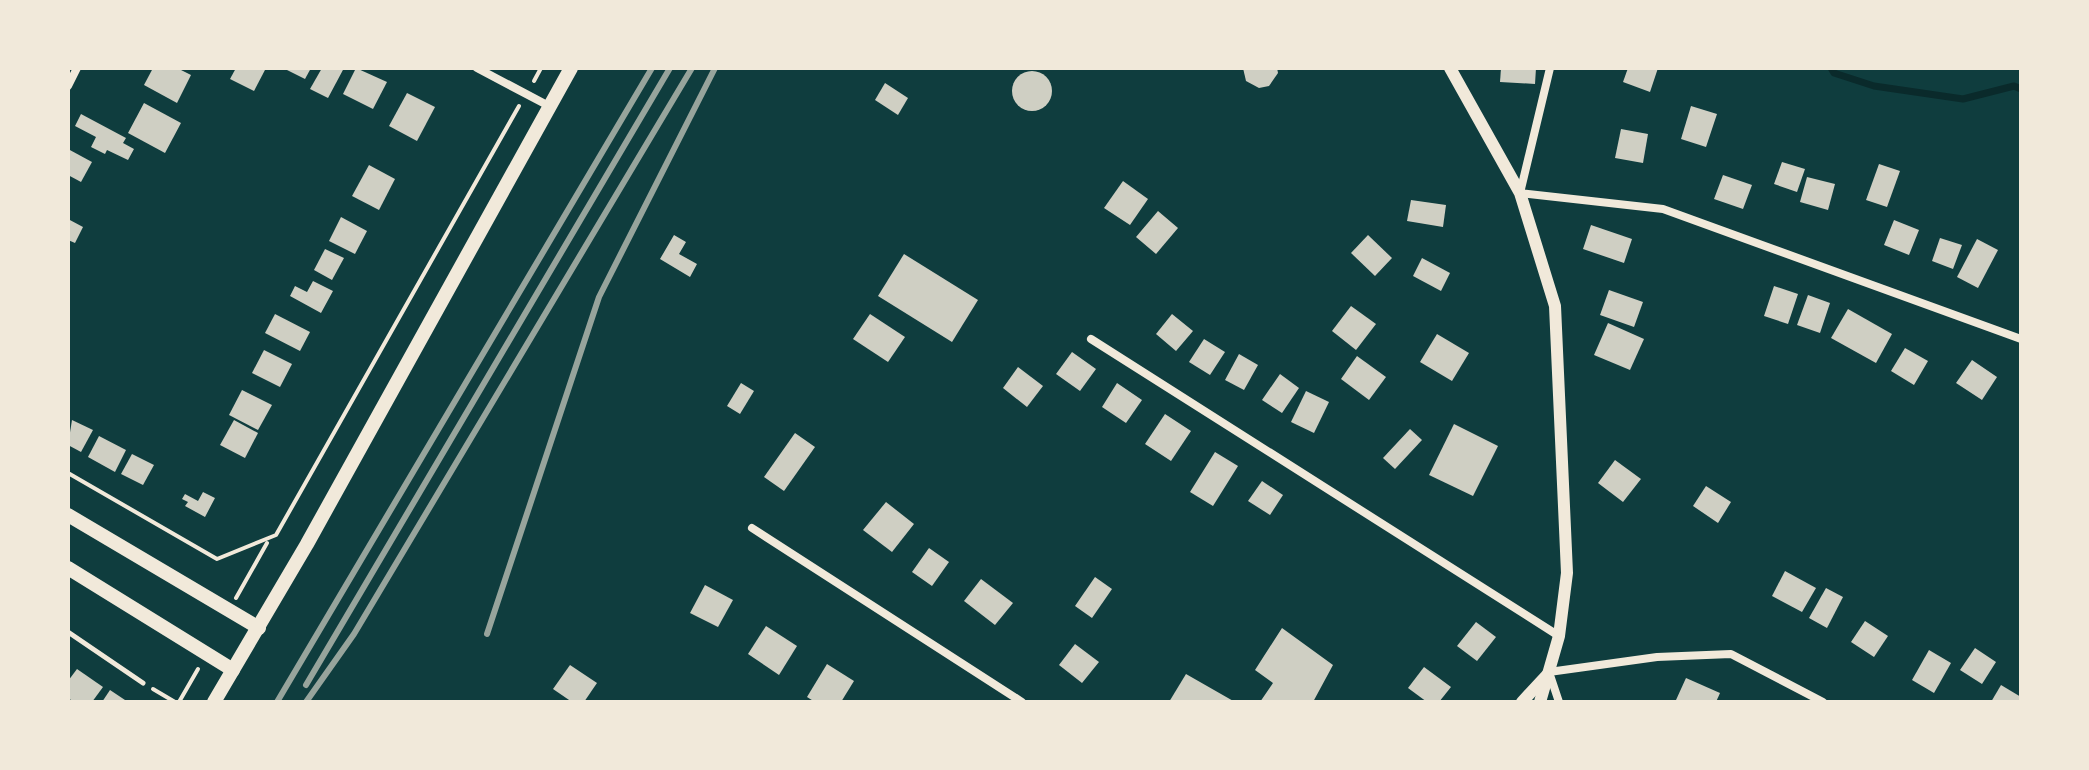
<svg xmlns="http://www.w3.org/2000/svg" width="2089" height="770" font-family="'Open Sans',sans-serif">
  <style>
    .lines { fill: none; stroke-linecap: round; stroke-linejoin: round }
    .stream { stroke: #0a2a2b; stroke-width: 7 }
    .building { fill: #cfcfc3 }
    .path { stroke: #f1e9da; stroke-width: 4 }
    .service { stroke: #f1e9da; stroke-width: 5 }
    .minor { stroke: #f1e9da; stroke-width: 8 }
    .tertiary { stroke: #f1e9da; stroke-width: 12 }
    .secondary { stroke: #f1e9da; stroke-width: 14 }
    .rail { stroke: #97a49c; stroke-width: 6 }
  </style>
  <rect width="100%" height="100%" fill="#0f3d3e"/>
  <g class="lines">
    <!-- stream -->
    <path class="stream" d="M1831,68L1834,73L1874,86L1963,99L2014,86L2021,89"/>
  </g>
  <!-- building -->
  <g class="building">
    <path d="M153,68H177L191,75L177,103L144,85Z"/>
    <path d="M236,68H266L254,91L230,79Z"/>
    <path d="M283,68H311L305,79Z"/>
    <path d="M322,68H344L328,98L310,89Z"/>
    <path d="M356,68L387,82L373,109L343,94Z"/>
    <path d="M1243,68H1277L1278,73L1269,86L1259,88L1246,81Z"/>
    <path d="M1501,68H1536L1535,84L1500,82Z"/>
    <path d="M1628,68H1658L1650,92L1623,82Z"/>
    <circle cx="1032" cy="91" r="20"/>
    <path d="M885,83L908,98L898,115L875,100Z"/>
    <path d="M407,93L435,107L417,141L389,126Z"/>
    <path d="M144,103L181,123L165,153L128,133Z"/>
    <path d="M1691,106L1717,114L1706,147L1681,139Z"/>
    <path d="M81,114L126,138L123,143L134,149L128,160L107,150L105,154L91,147L96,137L75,126Z"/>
    <path d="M1621,129L1648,134L1643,163L1615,158Z"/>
    <path d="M68,149L92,162L81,182L68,175Z"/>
    <path d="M1782,162L1805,169L1797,192L1774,184Z"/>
    <path d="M1879,164L1900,171L1887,207L1866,200Z"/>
    <path d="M369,165L395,179L379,210L352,196Z"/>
    <path d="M1723,175L1752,185L1743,209L1714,199Z"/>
    <path d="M1807,177L1835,184L1828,210L1800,202Z"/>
    <path d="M1123,181L1148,199L1130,225L1104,208Z"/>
    <path d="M1411,200L1446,205L1443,227L1407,221Z"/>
    <path d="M1158,211L1178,228L1156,254L1136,237Z"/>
    <path d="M341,217L367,231L355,254L329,241Z"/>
    <path d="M68,219L83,227L75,243L68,240Z"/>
    <path d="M1894,220L1919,230L1909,255L1884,245Z"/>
    <path d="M1591,225L1632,239L1624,263L1583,249Z"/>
    <path d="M674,235L686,242L679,254L697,264L690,277L660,259Z"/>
    <path d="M1368,235L1392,258L1375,276L1351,253Z"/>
    <path d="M1940,238L1962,245L1953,269L1932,261Z"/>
    <path d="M1977,239L1998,250L1978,288L1957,277Z"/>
    <path d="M325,249L344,258L332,280L314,270Z"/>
    <path d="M904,254L978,300L952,342L878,296Z"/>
    <path d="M1422,258L1450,273L1441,291L1413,276Z"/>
    <path d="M313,281L333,291L321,313L290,296L295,286L307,292Z"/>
    <path d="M1774,286L1798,294L1788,324L1764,316Z"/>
    <path d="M1609,290L1643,302L1634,327L1600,315Z"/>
    <path d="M1808,295L1830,303L1820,333L1797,325Z"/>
    <path d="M1351,306L1376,324L1356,350L1332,331Z"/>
    <path d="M1848,309L1892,334L1876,363L1831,338Z"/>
    <path d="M275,314L310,332L300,351L265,333Z"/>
    <path d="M870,314L905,337L888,362L853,339Z"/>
    <path d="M1172,314L1193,331L1176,351L1156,334Z"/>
    <path d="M1608,323L1644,339L1630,370L1594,355Z"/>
    <path d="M1437,334L1469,353L1452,381L1420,362Z"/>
    <path d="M1204,339L1225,352L1210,375L1189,362Z"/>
    <path d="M1905,348L1928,361L1914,385L1891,371Z"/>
    <path d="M264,350L292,364L280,387L252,373Z"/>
    <path d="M1072,352L1096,369L1080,391L1056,374Z"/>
    <path d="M1239,354L1258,365L1244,390L1225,380Z"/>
    <path d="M1357,356L1386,377L1369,400L1341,379Z"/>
    <path d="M1972,360L1997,377L1982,400L1956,383Z"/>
    <path d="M1018,367L1043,386L1027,407L1003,388Z"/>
    <path d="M1280,374L1299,388L1282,413L1262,400Z"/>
    <path d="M741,383L754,391L740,414L727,406Z"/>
    <path d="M1117,383L1142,400L1126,423L1102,407Z"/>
    <path d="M242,390L272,405L258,430L229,415Z"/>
    <path d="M1306,391L1329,402L1314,433L1291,422Z"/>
    <path d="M1165,414L1191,431L1171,461L1145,444Z"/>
    <path d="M72,420L93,430L81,452L68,445Z"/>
    <path d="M234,420L258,433L245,458L220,445Z"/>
    <path d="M1454,424L1498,446L1473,496L1429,475Z"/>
    <path d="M1410,429L1422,440L1395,469L1383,458Z"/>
    <path d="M795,433L815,447L784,491L764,477Z"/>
    <path d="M99,436L126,450L115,472L88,457Z"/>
    <path d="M1215,452L1238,466L1213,506L1190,492Z"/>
    <path d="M132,454L154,465L143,485L121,474Z"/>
    <path d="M1615,460L1641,479L1623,502L1598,483Z"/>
    <path d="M1262,481L1283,495L1270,515L1248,501Z"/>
    <path d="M1706,486L1731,502L1718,523L1693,506Z"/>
    <path d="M203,492L215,498L205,517L185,506L188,502L182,499L185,494L198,501Z"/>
    <path d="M886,502L914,524L892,552L863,530Z"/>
    <path d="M929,548L949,562L932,586L912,572Z"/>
    <path d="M1785,571L1816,588L1802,612L1772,596Z"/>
    <path d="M1095,577L1112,589L1092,618L1075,606Z"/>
    <path d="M981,579L1013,603L995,625L964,601Z"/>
    <path d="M705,585L733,600L718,627L690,613Z"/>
    <path d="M1826,588L1843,597L1827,628L1809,618Z"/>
    <path d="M1865,621L1888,636L1874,657L1851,642Z"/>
    <path d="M1476,622L1496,637L1477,661L1457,646Z"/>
    <path d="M766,626L797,646L779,675L748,654Z"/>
    <path d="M1282,628L1333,665L1313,702H1260L1273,683L1255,670Z"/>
    <path d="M1075,644L1099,662L1082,683L1059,665Z"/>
    <path d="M1975,648L1996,662L1982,684L1960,670Z"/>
    <path d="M1929,650L1951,663L1934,693L1912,680Z"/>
    <path d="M827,664L854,681L841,702H815L807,697Z"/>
    <path d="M570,665L597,683L584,702H572L553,689Z"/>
    <path d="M1424,667L1451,687L1439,702H1427L1408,688Z"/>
    <path d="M77,669L103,687L92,702H74L68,698V681Z"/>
    <path d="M1186,674L1235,702H1169Z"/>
    <path d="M1686,678L1720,693L1716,702L1676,700Z"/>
    <path d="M2001,685L2021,697L2019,702H1991Z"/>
    <path d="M110,690L128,702H102Z"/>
  </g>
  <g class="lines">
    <!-- path -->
    <g class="path">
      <path d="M534,81L541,68"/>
      <path d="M68,473L217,559L276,535L519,106"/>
      <path d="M236,598L267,543"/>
      <path d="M153,689L175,702"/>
      <path d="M179,702L198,669"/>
    </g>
    <!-- service -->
    <path class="service" d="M68,632L143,683"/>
    <!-- minor -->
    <g class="minor">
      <path d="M477,68L549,106"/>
      <path d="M1550,68L1520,193L1663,209L2021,339"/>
      <path d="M68,86L77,68"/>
      <path d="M1091,339L1559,636"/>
      <path d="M752,528L1022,702"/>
      <path d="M1559,702L1549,672L1657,657L1731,654L1823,702"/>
    </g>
    <!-- tertiary -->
    <g class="tertiary">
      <path d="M1450,68L1520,193L1555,306L1567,573L1559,636L1540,702"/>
      <path d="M1522,702L1547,675"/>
    </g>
    <!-- secondary -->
    <g class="secondary">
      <path d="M68,515L259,628"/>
      <path d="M68,568L233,670"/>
      <path d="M214,702L307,544L571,68"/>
    </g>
    <!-- rail -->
    <g class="rail">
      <path d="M487,634L599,297L715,68"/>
      <path d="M306,685L670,68"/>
      <path d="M277,702L652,68"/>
      <path d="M306,702L354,634L692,68"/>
    </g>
  </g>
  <!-- border -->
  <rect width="2089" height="770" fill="none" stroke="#f1e9da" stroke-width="140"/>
</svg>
